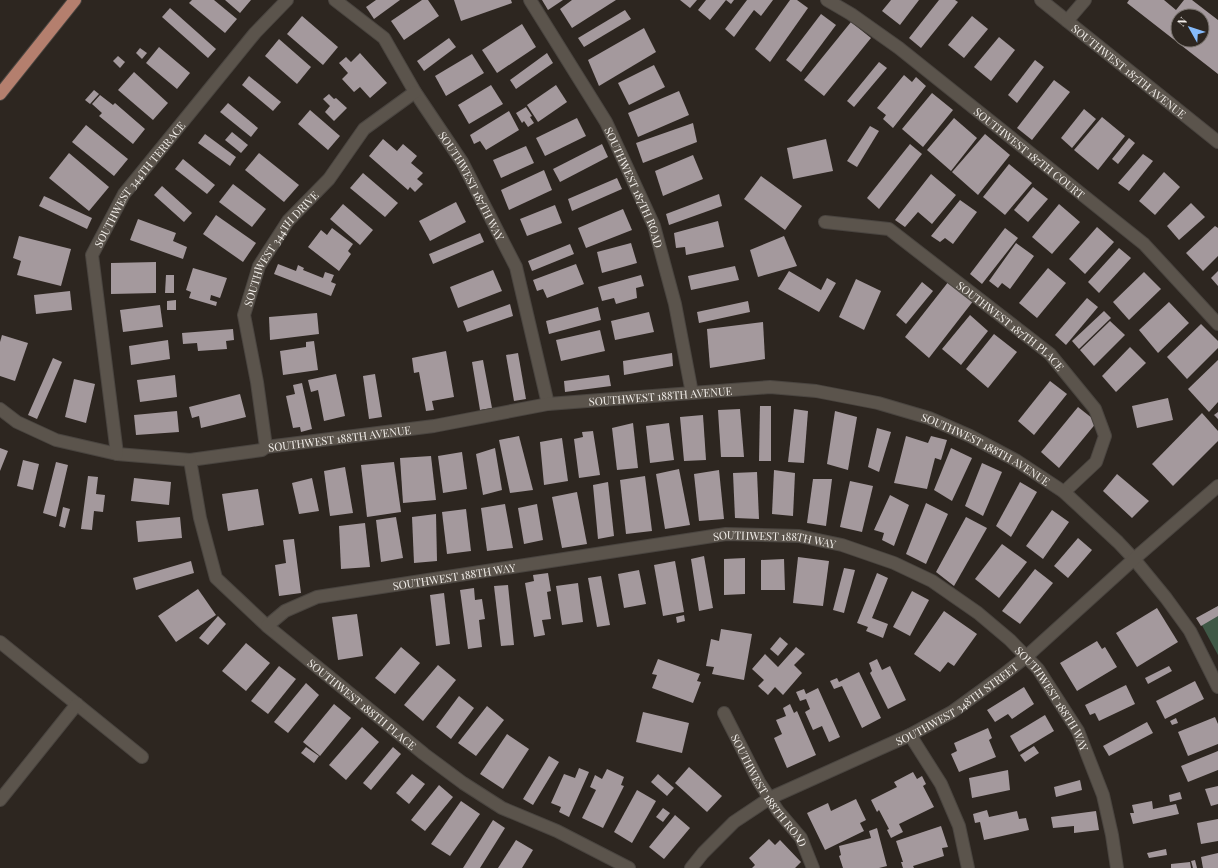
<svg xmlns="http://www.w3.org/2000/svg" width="1218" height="868" font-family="'Playfair Display',serif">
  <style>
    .green { fill: #3f5846 }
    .building { fill: #a4999d; fill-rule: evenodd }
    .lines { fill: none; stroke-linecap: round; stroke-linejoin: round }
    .minor-casing { stroke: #4a4540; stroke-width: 14 }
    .major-casing { stroke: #4a4540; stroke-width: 14 }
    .minor { stroke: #5b544c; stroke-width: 12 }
    .major { stroke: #b47f6e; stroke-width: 12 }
    .labels { text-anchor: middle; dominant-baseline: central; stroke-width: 4; stroke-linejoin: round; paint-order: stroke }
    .street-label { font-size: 11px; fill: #f2eeea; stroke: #2d2620 }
  </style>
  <rect width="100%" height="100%" fill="#2d2620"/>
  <!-- green -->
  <path class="green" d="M1218,606V655L1198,618Z"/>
  <!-- building -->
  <g class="building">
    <path d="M192,0H214L237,19L225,33L189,3Z"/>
    <path d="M225,0H251L240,13Z"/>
    <path d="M376,0H400L374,19L366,7Z"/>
    <path d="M422,0H428L439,16L404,40L391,21Z"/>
    <path d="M454,0H511L512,3L461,21Z"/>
    <path d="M542,0H563L548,10Z"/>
    <path d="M572,0H616L572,28L560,9Z"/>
    <path d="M680,0H697L690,8Z"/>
    <path d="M706,0H734L731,4L726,0L710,20L698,10Z"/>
    <path d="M747,0H773L761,16L754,10L734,37L725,29Z"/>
    <path d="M790,0H797L808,8L770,62L755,49Z"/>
    <path d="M891,0H919L900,25L882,11Z"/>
    <path d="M939,0H955L958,2L921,48L909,38Z"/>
    <path d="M1129,0H1164L1176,10L1184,0H1192L1218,20V74L1127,3ZM1178,16H1202V40H1178Z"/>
    <path d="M170,8L216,49L208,58L162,17Z"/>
    <path d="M625,10L631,19L584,47L578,38Z"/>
    <path d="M821,14L836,25L801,72L786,60Z"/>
    <path d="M302,16L338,47L323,65L287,34Z"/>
    <path d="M972,16L988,29L964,58L948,45Z"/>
    <path d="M851,22L871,38L824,96L804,80Z"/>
    <path d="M522,24L536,47L497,73L482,50Z"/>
    <path d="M644,28L656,52L599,86L588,60Z"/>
    <path d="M999,37L1015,50L991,81L974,67Z"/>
    <path d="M449,38L456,47L424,71L417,61Z"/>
    <path d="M279,39L311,67L297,84L265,56Z"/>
    <path d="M159,47L190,73L177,89L146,63Z"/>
    <path d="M140,48L147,53L142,59L136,53Z"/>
    <path d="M360,53L387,83L370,98L360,87L354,92L342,79L348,73L339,63L346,57L351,62Z"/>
    <path d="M547,53L553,63L516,89L510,80Z"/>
    <path d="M472,54L484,73L446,96L435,76Z"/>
    <path d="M118,56L125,62L120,68L113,61Z"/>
    <path d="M1035,60L1044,67L1017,103L1008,95Z"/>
    <path d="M879,62L887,68L854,107L847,101Z"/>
    <path d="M654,65L665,87L629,105L618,83Z"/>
    <path d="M134,72L168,103L153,120L118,90Z"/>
    <path d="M904,75L912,82L916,77L926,86L893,128L883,119L886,115L877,108Z"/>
    <path d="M249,76L281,102L273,111L242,85Z"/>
    <path d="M1054,80L1070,92L1032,140L1017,128Z"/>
    <path d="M491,85L503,104L469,124L458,105Z"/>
    <path d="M556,85L567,102L538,122L527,105Z"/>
    <path d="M94,90L99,94L90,104L85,100Z"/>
    <path d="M679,91L689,115L638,137L628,113Z"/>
    <path d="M932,93L953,110L923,147L902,129Z"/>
    <path d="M329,94L334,99L336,98L347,108L334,121L325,112L330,106L323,99Z"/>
    <path d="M100,95L113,105L115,103L145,129L133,144L99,116L102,113L92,104Z"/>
    <path d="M228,103L258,128L251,137L220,112Z"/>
    <path d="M526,107L532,116L530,117L534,123L528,127L524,121L522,123L516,113Z"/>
    <path d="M1084,109L1096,119L1072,148L1061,138Z"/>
    <path d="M310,110L340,136L328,150L298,124Z"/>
    <path d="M509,111L519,130L486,150L480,141L474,144L470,135Z"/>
    <path d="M1102,117L1125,136L1098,170L1074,150Z"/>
    <path d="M577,118L586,136L545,156L536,138Z"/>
    <path d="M954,118L977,138L951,171L927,150Z"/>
    <path d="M693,123L697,142L643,163L636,143Z"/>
    <path d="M86,125L128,159L114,176L72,142Z"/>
    <path d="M870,126L879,131L857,167L847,161Z"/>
    <path d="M232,132L248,145L241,153L225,140Z"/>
    <path d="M205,134L236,157L230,166L198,143Z"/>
    <path d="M985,134L1010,155L978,195L952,172Z"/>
    <path d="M1129,138L1135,143L1118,164L1112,159Z"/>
    <path d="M383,139L397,151L403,144L417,156L411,163L423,173L417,179L423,184L415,192L410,187L408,190L369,156Z"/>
    <path d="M826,139L833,171L793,179L787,148Z"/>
    <path d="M602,144L608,157L560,182L553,169Z"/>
    <path d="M910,144L922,154L879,209L867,198Z"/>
    <path d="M526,146L534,163L501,178L493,160Z"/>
    <path d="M69,153L109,187L89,211L49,178Z"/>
    <path d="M259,153L299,185L284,202L245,170Z"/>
    <path d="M1143,154L1153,161L1129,191L1118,183Z"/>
    <path d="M693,155L703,179L663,196L655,171Z"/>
    <path d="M183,159L215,185L207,194L175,169Z"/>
    <path d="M1009,164L1032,183L1005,215L983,197Z"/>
    <path d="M544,170L552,190L509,210L501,190Z"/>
    <path d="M1164,172L1180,187L1155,215L1139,201Z"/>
    <path d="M363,173L398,203L385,217L350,188Z"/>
    <path d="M931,174L956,195L932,224L918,212L905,227L895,220Z"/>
    <path d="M761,176L802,206L785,230L744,199Z"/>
    <path d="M617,178L622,189L572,211L568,199Z"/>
    <path d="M233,184L266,209L252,227L219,202Z"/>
    <path d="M162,186L192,213L184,222L154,195Z"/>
    <path d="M1033,187L1048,199L1028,222L1014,210Z"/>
    <path d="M719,194L722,206L669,225L666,214Z"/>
    <path d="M44,196L92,218L87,229L39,206Z"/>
    <path d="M960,200L977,212L953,244L945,238L940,242L931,236Z"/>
    <path d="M456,202L466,222L430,241L419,221Z"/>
    <path d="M1191,203L1205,217L1179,240L1167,226Z"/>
    <path d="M343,204L373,230L360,245L330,219Z"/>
    <path d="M1059,204L1080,222L1052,254L1032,237Z"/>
    <path d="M555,205L562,223L527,236L520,219Z"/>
    <path d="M623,209L632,230L586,248L578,228Z"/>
    <path d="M216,215L256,243L243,262L203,234Z"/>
    <path d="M138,219L176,233L173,241L187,247L183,259L130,240Z"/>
    <path d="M718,221L724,247L686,255L685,247L676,248L674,233Z"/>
    <path d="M1215,226L1218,228V256L1203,271L1186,253Z"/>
    <path d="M1097,227L1114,242L1085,274L1069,259Z"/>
    <path d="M332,228L353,244L348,251L351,254L339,271L308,247L321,230L327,235Z"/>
    <path d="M1005,228L1018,238L982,284L970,274Z"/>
    <path d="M480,233L484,242L433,264L429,254Z"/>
    <path d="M19,236L71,249L61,286L17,275L21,261L13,258Z"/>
    <path d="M784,236L797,266L758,277L750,250Z"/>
    <path d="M631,243L637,263L602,273L597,252Z"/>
    <path d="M1016,243L1034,256L1010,289L1002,283L998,288L989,281Z"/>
    <path d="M570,244L574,254L532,271L528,261Z"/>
    <path d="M1119,248L1131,258L1099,293L1088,282Z"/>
    <path d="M156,262V293L111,294V263Z"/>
    <path d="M278,264L296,271L298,265L304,268L303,270L323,278L325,272L334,275L331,282L336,284L331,296L274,274Z"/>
    <path d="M576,264L584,284L547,298L543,289L537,291L533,280Z"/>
    <path d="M735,266L739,280L691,290L688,276Z"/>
    <path d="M193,268L227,278L220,298L211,295L210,300L217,302L216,306L189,298L191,292L186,290Z"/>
    <path d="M1048,268L1066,283L1037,318L1019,303Z"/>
    <path d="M493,270L502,291L458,308L450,287Z"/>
    <path d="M789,271L821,290L827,278L836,283L819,312L778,289Z"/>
    <path d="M1218,271V286L1211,278Z"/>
    <path d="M1144,272L1161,289L1129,320L1113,302Z"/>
    <path d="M166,275H174V293H165Z"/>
    <path d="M641,275L644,286L636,288L637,298L616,304L614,298L602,301L598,287Z"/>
    <path d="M856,279L881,291L864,330L839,317Z"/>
    <path d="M949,281L974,300L929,358L905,337Z"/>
    <path d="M922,282L933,291L906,324L896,315Z"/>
    <path d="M70,291L72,310L36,314L34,295Z"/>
    <path d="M1087,298L1098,307L1066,345L1055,335Z"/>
    <path d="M176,300V310H167V301Z"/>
    <path d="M748,301L750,312L699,323L697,312Z"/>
    <path d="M1169,302L1189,323L1158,353L1139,330Z"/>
    <path d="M510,304L513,316L467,332L463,321Z"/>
    <path d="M160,305L163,327L123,332L120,310Z"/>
    <path d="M598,307L601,320L549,334L546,321Z"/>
    <path d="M1104,311L1111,318L1079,349L1072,341Z"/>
    <path d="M649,312L654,332L615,340L611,321Z"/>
    <path d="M317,313L319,334L270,340L269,317Z"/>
    <path d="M970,315L988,331L961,365L942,349Z"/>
    <path d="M1110,321L1125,335L1094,366L1080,350Z"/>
    <path d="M763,322L765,359L710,368L707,329Z"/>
    <path d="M1201,324L1218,341V348L1187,379L1167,357Z"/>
    <path d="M233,329L234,340L226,341L227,349L198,351L197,343L183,344L182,333Z"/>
    <path d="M600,330L605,351L561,361L556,340Z"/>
    <path d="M994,334L1017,352L988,388L966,369Z"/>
    <path d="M2,335L28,343L15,381L0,376V342Z"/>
    <path d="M168,340L170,359L131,365L129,346Z"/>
    <path d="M314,341L318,370L283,375L280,351L306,347V342Z"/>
    <path d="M1130,347L1146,363L1116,392L1102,376Z"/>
    <path d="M446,351L454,397L432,401L434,410L426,411L419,372L414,373L412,358Z"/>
    <path d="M518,353L526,399L514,401L506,355Z"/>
    <path d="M672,353L673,366L624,375L623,361Z"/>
    <path d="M53,358L62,362L37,419L28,415Z"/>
    <path d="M483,360L492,408L480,410L472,362Z"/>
    <path d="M1218,360V402L1209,412L1188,389Z"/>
    <path d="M336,374L345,416L324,421L318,390L311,392L308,380Z"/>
    <path d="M375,374L382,417L369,419L363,376Z"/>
    <path d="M175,375L177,397L140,402L137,380Z"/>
    <path d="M609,375L611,386L565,392L564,381Z"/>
    <path d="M74,379L95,384L86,423L65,417Z"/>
    <path d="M1050,381L1067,394L1034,435L1018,421Z"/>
    <path d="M302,383L312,429L301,432L300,427L293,428L286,396L295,394L293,385Z"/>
    <path d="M240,394L246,417L201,428L199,416L192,418L189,407Z"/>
    <path d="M1168,398L1173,420L1137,428L1132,406Z"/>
    <path d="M760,406H771V461H759Z"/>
    <path d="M1078,407L1097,422L1059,468L1041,452Z"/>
    <path d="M740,409L744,457H721L718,410Z"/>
    <path d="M794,409L808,411L804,463L788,462Z"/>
    <path d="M177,411L179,432L136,435L134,415Z"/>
    <path d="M835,411L857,417L848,470L827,464Z"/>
    <path d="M1218,412V419L1214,415Z"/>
    <path d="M1202,413L1218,431V441L1173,486L1152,464Z"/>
    <path d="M703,415L706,460L684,461L680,417Z"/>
    <path d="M633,423L638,468L617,470L612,428Z"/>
    <path d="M669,423L674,460L650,463L646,426Z"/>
    <path d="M877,428L891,432L879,472L868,467Z"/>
    <path d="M593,431L600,475L579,478L574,439L583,437L582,432Z"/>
    <path d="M519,436L533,490L510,493L499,440Z"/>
    <path d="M906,436L928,443L931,436L947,440L941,460L935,458L927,489L894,483Z"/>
    <path d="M562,438L568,481L544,485L540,442Z"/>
    <path d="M0,448L8,451L0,471Z"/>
    <path d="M495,448L502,490L483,495L476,454Z"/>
    <path d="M951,448L972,458L952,501L934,490Z"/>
    <path d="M462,452L467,489L443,493L438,456Z"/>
    <path d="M431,456L436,500L403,503L400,458Z"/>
    <path d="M23,460L39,464L33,490L17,486Z"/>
    <path d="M56,462L68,465L56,517L43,513Z"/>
    <path d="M394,462L401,512L367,517L361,465Z"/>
    <path d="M982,463L1002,472L983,516L965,506Z"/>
    <path d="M345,467L353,513L330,516L324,471Z"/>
    <path d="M679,469L690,525L665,529L656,474Z"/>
    <path d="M719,470L724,519L699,521L694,474Z"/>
    <path d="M774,470L795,473L793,516L772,514Z"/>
    <path d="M757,472L759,519L735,518L733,473Z"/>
    <path d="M1117,474L1149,501L1132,518L1103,491Z"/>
    <path d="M88,476L98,477L96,494L105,495L103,512L94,511L92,530L81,529Z"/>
    <path d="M645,476L652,531L626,534L620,480Z"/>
    <path d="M134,478L171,482L169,505L131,501Z"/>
    <path d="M312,478L319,511L299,514L292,483Z"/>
    <path d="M813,479H832L826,526L807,523Z"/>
    <path d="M850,481L873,486L862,532L840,527Z"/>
    <path d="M608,482L614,536L598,539L593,485Z"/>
    <path d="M1020,482L1037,492L1011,537L996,526Z"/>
    <path d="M258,489L264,525L228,531L222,494Z"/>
    <path d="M577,492L587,544L562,548L552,497Z"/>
    <path d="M890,495L909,505L894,546L882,540L884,533L874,530Z"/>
    <path d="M926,503L948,514L926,564L906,554Z"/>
    <path d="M505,504L513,548L487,551L481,508Z"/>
    <path d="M537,504L543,540L524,544L518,508Z"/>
    <path d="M63,507L70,509L65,528L59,526Z"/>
    <path d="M466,509L471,551L447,554L442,512Z"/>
    <path d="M1052,510L1069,522L1043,559L1026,546Z"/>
    <path d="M436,514L437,561L414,563L412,517Z"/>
    <path d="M180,517L182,538L138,542L136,521Z"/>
    <path d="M396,517L403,558L381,562L376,520Z"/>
    <path d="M966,517L987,528L954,586L936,572Z"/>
    <path d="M365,523L370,567L341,569L339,526Z"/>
    <path d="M1078,538L1092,550L1068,578L1054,566Z"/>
    <path d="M294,539L301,593L279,596L275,565L286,563L283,540Z"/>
    <path d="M1002,544L1027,562L999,598L975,579Z"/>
    <path d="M704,556L713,608L699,611L691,559Z"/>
    <path d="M798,557L829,561L823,606L793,603Z"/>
    <path d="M745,558V594L724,595V559Z"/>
    <path d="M784,559L785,590H761V560Z"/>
    <path d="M191,561L194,573L136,590L133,578Z"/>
    <path d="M675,561L684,612L663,616L654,565Z"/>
    <path d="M844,568L855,570L844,613L833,610Z"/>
    <path d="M1035,569L1053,583L1020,624L1002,611Z"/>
    <path d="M639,570L646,604L624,608L618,574Z"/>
    <path d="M548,573L551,591L547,592L551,619L542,620L545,635L534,637L525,583L534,581L533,575Z"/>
    <path d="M877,573L888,578L872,618L888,624L883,638L866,631L868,627L857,623Z"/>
    <path d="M601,576L610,625L597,627L588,578Z"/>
    <path d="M578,583L583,622L562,625L556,586Z"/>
    <path d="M508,585L514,645L501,646L494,586Z"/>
    <path d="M474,588L475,600L482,599L485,619L479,620L482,647L468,649L460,590Z"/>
    <path d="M198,589L216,615L176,642L158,616Z"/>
    <path d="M912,591L929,600L910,636L893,627Z"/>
    <path d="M444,593L450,644L436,646L430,595Z"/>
    <path d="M1218,606V616L1201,626L1196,618Z"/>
    <path d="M1157,608L1178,642L1137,667L1116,633Z"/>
    <path d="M944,611L977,634L954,666L948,662L940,672L914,654Z"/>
    <path d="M357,614L363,656L338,660L332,617Z"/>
    <path d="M684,615L685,621L677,623L676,617Z"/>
    <path d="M218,616L226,624L208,645L199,638Z"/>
    <path d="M721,629L752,634L744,680L712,674L714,667L706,666L711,639L719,641Z"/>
    <path d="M780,637L788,644L778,656L770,649Z"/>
    <path d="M1097,641L1102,649L1105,647L1117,667L1077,691L1060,663Z"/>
    <path d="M246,643L270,663L246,691L222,671Z"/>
    <path d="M401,647L420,663L395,694L375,678Z"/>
    <path d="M796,647L805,654L794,665L802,673L783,695L775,687L768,695L758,686L764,680L752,669L765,654L778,667Z"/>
    <path d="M658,659L700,674L697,681L701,682L693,703L652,688L657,675L652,674Z"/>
    <path d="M877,659L882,670L890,666L906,700L888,709L870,673L872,671L869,663Z"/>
    <path d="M438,665L456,680L423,721L404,705Z"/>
    <path d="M279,666L296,679L268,714L251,701Z"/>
    <path d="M1169,666L1172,671L1148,684L1145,678Z"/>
    <path d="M859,672L881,718L862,728L842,686L834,689L830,681L837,678L839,682Z"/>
    <path d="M1195,681L1204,699L1165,719L1156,701Z"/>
    <path d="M306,683L319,695L288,733L274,722Z"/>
    <path d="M1126,685L1135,704L1099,721L1095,713L1090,715L1085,705Z"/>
    <path d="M1024,687L1034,704L1012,719L1008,714L995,722L987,710Z"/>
    <path d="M818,688L840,737L829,742L822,726L813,730L805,712L810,709L806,699L800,701L796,692L804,689L806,694Z"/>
    <path d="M459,696L474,708L451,739L436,727Z"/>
    <path d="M334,704L351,718L320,756L303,742Z"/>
    <path d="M790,704L794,713L797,711L816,755L787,768L774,738L782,734L776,720L786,716L783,708Z"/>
    <path d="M487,706L504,720L476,756L458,743Z"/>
    <path d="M643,712L689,723L682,753L636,742Z"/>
    <path d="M1045,715L1054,731L1019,752L1010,736Z"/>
    <path d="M1215,717L1218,724V744L1188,756L1178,732Z"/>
    <path d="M1176,718L1178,723L1172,725L1170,721Z"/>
    <path d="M1147,722L1153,733L1109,756L1103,746Z"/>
    <path d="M362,727L379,742L346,780L329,765Z"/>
    <path d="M988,728L992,738L989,740L996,757L959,772L951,754L957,751L954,743Z"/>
    <path d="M507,734L529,749L503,789L480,774Z"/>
    <path d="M1034,746L1039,753L1025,762L1020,755Z"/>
    <path d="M306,747L319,756L314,763L301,753Z"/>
    <path d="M393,747L401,754L371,790L363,783Z"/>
    <path d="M1218,751V770L1188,782L1181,766Z"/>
    <path d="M549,756L559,762L533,805L523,799Z"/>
    <path d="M689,767L722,796L707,812L675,783Z"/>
    <path d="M579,768L589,772L569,817L559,812L561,807L551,803L564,774L575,778Z"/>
    <path d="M607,769L624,777L621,785L624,786L603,828L582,818L596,790L590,787L595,775L602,779Z"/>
    <path d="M1008,770L1010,790L972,798L969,778Z"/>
    <path d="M913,772L917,779L922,776L926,784L923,786L934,807L899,824L903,832L891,838L887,830L889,829L879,810L877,812L871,800L897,787L894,782Z"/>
    <path d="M412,774L425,784L409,804L396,793Z"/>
    <path d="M658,774L674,788L667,796L651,782Z"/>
    <path d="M1080,780L1082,790L1056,797L1054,787Z"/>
    <path d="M439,785L453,797L425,831L411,820Z"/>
    <path d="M1218,786V804L1211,806L1205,789Z"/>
    <path d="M637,790L656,801L632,843L614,832Z"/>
    <path d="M1180,792L1182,799L1170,802L1169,795Z"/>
    <path d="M856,799L866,820L860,823L864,831L825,850L807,813L828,803L831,811Z"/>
    <path d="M461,801L480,814L450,856L431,844Z"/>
    <path d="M1152,801L1153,809L1176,804L1179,814L1133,824L1130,813H1134L1132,805Z"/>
    <path d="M663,808L670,813L663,822L656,817Z"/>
    <path d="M987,810L989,817L1017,811L1019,819L1026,818L1029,830L984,840L980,822L975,823L973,814Z"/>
    <path d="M1096,811L1099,830L1074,833V826L1053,828L1051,817Z"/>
    <path d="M675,815L690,828L664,859L649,847Z"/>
    <path d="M1218,819V841L1201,844L1197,823Z"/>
    <path d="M493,820L505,828L480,868H463Z"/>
    <path d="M941,826L948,847L942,848L944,856L913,866L914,868H903L901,862H903L896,841Z"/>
    <path d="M877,828L887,866L879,868H843L839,856L841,855L839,846L871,838L869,831Z"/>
    <path d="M769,839L775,845L780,840L801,862L795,868H752L755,865L749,858Z"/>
    <path d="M516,840L533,850L522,868H498Z"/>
    <path d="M1166,849L1167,855L1149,858L1147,853Z"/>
    <path d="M1218,853V868H1203L1201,857Z"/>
    <path d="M1195,860L1197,868H1193L1191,861Z"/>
    <path d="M1190,862L1191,868H1171V864Z"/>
  </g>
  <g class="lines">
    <!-- minor casing -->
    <g class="minor-casing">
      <g id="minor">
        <path id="s1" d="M335,0L384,38L415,92L462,162L516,267L548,404"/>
        <path id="s2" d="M530,0L606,122L654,226L675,304L692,393"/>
        <path id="s3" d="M827,0L851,14L899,48L1144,244L1218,324"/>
        <path id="s4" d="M1041,0L1218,142"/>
        <path d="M1067,21L1085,0"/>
        <path id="s5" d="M825,222L889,229L1050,354L1095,409L1105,436L1096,462L1064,492"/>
        <path id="s6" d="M0,409L17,422L56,440L117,454L190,460L262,450L266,447L434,426L548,404L770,387L816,391L878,403L929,418L970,436L1017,461L1064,492L1118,542L1134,559L1166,598L1190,631L1218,687"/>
        <path id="s7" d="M266,447L257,382L244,315L259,266L288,221L329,179L364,129L415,92"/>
        <path id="s8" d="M117,454L92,255L124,194L255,33L287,0"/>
        <path id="s9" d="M190,460L200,518L216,578L267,626L424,754L463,783L502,808L557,831L629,868"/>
        <path id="s10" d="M267,626L285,611L317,597L726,534L799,536L842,545L894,563L932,581L978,613L1010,640L1038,669L1078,731L1103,795L1112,835L1117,868"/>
        <path d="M0,642L142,757"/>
        <path id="s11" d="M724,713L759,782L778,811L801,838L813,868"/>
        <path d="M910,735L941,784L959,826L968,868"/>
        <path d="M0,800L77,704"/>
        <path id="s12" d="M691,868L703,853L734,822L770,798L910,735L952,712L1003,675L1027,656L1134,559L1218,486"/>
      </g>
    </g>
    <!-- major casing -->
    <g class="major-casing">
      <path id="major" d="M0,94L75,0"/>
    </g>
    <!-- minor -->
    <use href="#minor" class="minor"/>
    <!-- major -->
    <use href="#major" class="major"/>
  </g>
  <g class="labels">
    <!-- street labels -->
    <g class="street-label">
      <text stroke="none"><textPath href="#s4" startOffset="113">SOUTHWEST 187TH AVENUE</textPath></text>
      <text stroke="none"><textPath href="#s3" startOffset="254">SOUTHWEST 187TH COURT</textPath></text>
      <text stroke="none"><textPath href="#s8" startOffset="286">SOUTHWEST 344TH TERRACE</textPath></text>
      <text stroke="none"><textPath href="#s1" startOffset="234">SOUTHWEST 187TH WAY</textPath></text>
      <text stroke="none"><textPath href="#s2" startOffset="215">SOUTHWEST 187TH ROAD</textPath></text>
      <text stroke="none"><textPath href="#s7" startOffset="211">SOUTHWEST 344TH DRIVE</textPath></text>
      <text stroke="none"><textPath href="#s5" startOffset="220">SOUTHWEST 187TH PLACE</textPath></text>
      <text stroke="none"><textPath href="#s6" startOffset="676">SOUTHWEST 188TH AVENUE</textPath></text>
      <text stroke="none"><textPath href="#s6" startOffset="352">SOUTHWEST 188TH AVENUE</textPath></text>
      <text stroke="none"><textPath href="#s6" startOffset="1013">SOUTHWEST 188TH AVENUE</textPath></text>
      <text stroke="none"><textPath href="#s10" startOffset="521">SOUTHWEST 188TH WAY</textPath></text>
      <text stroke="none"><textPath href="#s10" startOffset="197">SOUTHWEST 188TH WAY</textPath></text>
      <text stroke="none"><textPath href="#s10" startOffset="857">SOUTHWEST 188TH WAY</textPath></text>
      <text stroke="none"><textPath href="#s12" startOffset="316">SOUTHWEST 348TH STREET</textPath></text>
      <text stroke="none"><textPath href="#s9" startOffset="314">SOUTHWEST 188TH PLACE</textPath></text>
      <text stroke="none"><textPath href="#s11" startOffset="90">SOUTHWEST 188TH ROAD</textPath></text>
    </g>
  </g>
  <!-- north arrow -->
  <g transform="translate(1190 28) rotate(309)"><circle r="19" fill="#2d2620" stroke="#7c7671"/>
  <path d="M0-3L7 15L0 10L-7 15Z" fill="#86bbfb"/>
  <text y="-6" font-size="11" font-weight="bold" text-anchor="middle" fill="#f2eeea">N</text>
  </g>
</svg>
